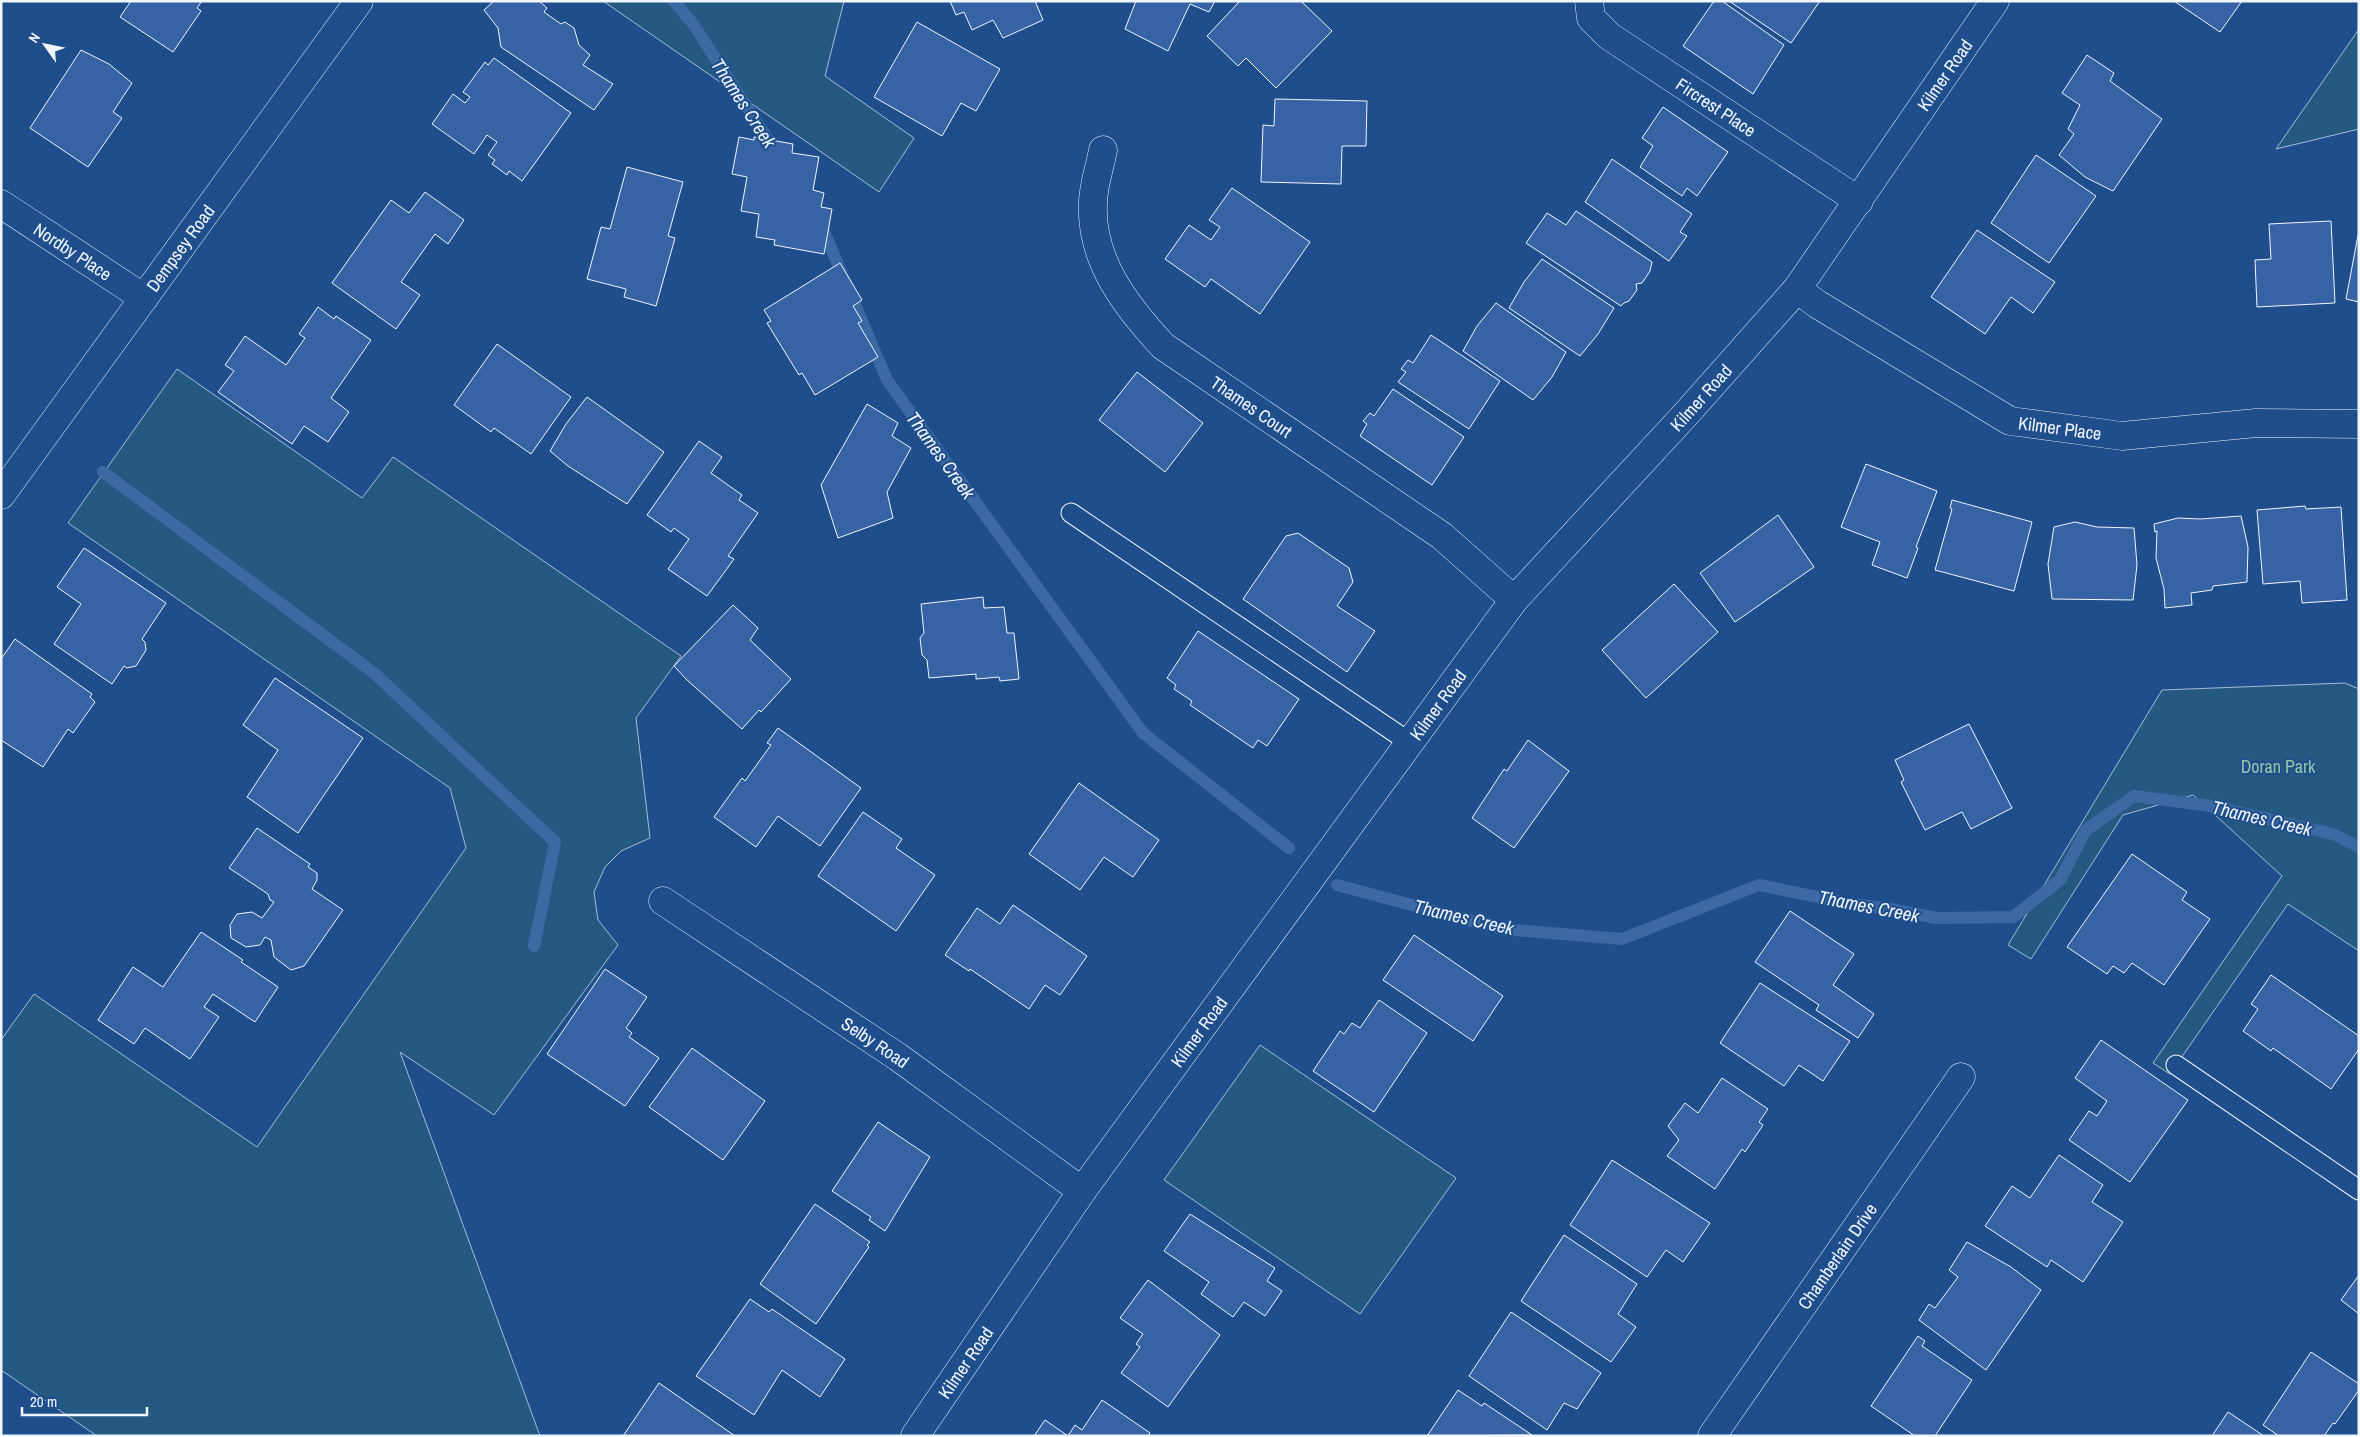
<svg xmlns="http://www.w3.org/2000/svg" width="2360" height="1437" font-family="'Archivo Narrow',sans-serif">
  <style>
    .green { fill: #245a82; stroke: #a8bbd7 }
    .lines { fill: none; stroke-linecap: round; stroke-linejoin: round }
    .stream { stroke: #3b69a3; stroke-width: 12 }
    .building { fill: #3563a3; stroke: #f2f6ff }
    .lane-casing { stroke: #f2f6ff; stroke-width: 21 }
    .street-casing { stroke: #f2f6ff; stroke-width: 29 }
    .secondary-casing { stroke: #f2f6ff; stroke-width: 29 }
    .lane { stroke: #1f4e8c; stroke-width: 19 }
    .street { stroke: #1f4e8c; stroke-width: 28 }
    .secondary { stroke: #1f4e8c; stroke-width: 28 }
    .labels { text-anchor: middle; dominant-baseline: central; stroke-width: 4; stroke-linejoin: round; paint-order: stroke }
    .street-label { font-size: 18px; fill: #f2f6ff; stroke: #1f4e8c }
    .park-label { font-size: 18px; fill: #97c8a6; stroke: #1f4e8c }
    .water-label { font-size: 19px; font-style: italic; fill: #f2f6ff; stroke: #1f4e8c }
  </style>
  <rect width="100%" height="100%" fill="#1f4e8c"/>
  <!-- green -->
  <g class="green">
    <path d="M603,1H844L825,76L914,138L879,192Z"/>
    <path d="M2359,29V129L2276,149Z"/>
    <path d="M177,369L362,498L393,457L681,656L636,718L650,838L621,851L605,867L594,892L598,920L618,945L494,1115L400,1052L540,1436H97L1,1370V1040L34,994L257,1147L466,848L450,788L68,523Z"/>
    <path d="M2345,683L2359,689V951L2288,904L2170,1074L2153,1063L2282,876L2193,795L2123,815L2031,959L2008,945L2162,690Z"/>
    <path d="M1260,1045L1456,1178L1360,1314L1164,1180Z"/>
  </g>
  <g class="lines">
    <!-- stream -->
    <g class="stream">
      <path d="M674,1L693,24L776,152"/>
      <path d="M820,222L887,380L1143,733L1289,848"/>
      <path d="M103,472L374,673L555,842L534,946"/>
      <path d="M1337,885L1502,929L1622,939L1759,885L1846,903L1891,909L1936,918L2013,917L2060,880L2086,830L2134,796L2211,806L2333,834L2359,847"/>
    </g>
  </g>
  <!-- building -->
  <g class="building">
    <path d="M131,1H202L197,8L201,11L173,52L120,17Z"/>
    <path d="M494,1H539L547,8L544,12L561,24L565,22L574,28L579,45L590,55L583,65L613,84L594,110L501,47L498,28L484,10Z"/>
    <path d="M950,1H1035L1043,20L1003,38L993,20L972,30L964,12L956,15Z"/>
    <path d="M1136,1H1215L1209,12L1190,4L1168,51L1125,29Z"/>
    <path d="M1240,1H1301L1332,31L1276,88L1246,58L1238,66L1207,36Z"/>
    <path d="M1714,1H1722L1784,45L1753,94L1683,46Z"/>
    <path d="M1729,1H1820L1791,43Z"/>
    <path d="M2174,1H2242L2220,32Z"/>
    <path d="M917,22L1000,69L976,111L961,103L942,136L874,97Z"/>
    <path d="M81,50L109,64L132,83L113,112L122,118L88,167L30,128Z"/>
    <path d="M2087,55L2114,73L2110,81L2162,119L2113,191L2085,177L2059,155L2074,134L2068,129L2080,105L2062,93Z"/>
    <path d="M494,58L571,113L522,181L509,171L507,175L492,164L495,160L488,155L497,142L487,135L474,154L432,124L453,94L465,103L470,97L463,92L485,62L488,65Z"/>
    <path d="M1275,99L1367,101L1366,146H1342L1341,184L1261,182L1263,125L1274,126Z"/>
    <path d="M1663,107L1728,152L1697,196L1687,188L1682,196L1640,167L1653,146L1642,138Z"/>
    <path d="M739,137L754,140V137L793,144L792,153L819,157L813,190L824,193L821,207L832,209L824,254L774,245L775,240L756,237L759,214L741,211L747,177L732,174Z"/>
    <path d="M2036,155L2096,196L2049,263L1991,223Z"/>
    <path d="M1612,159L1692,214L1680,232L1687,236L1669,261L1585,202Z"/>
    <path d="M627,167L683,182L668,236L675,238L656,306L624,297L626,289L587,279L601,227L610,229Z"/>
    <path d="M1232,188L1310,242L1260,314L1211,279L1205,287L1165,259L1189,225L1211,240L1220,227L1209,220Z"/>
    <path d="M425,192L464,220L448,244L435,234L401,282L420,295L396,329L332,283L391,200L409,213Z"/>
    <path d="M1576,211L1652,262L1650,271L1642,283L1636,284L1637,290L1629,301L1624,303L1621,306L1526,243L1547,213L1566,225Z"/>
    <path d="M2331,221L2335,303L2257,307L2255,260L2271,259L2269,224Z"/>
    <path d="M1977,230L2055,282L2033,313L2011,297L1985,334L1931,297Z"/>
    <path d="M2359,230V302L2346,299Z"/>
    <path d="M1542,259L1614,308L1598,334L1580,356L1509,308L1524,282Z"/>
    <path d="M840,263L862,300L853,306L862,321L858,323L878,357L815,395L802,373L799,375L767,323L771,321L764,310Z"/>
    <path d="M1496,303L1566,352L1552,377L1533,400L1463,351L1477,326Z"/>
    <path d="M318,307L334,319L336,316L371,340L331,398L349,412L328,442L304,426L292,444L218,392L234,371L225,365L245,336L286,365L305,338L299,334Z"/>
    <path d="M1431,335L1500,381L1469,429L1398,382L1406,372L1401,369L1408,360L1413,363Z"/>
    <path d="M497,344L571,397L531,454L494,428L491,432L454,405Z"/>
    <path d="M1137,372L1203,423L1165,472L1099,420Z"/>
    <path d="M1393,389L1464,437L1432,485L1360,436L1367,424L1363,421L1370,413L1374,416Z"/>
    <path d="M587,397L664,452L627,504L568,466L550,451L566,424Z"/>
    <path d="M867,404L898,423L892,436L911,448L887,492L893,518L838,538L821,485Z"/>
    <path d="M699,441L722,457L711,473L742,495L739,500L758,513L728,556L734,559L707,596L668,569L689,539L674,528L671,532L647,515Z"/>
    <path d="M1866,464L1937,491L1916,547L1918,548L1907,578L1872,565L1880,542L1841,527Z"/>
    <path d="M1952,500L2032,522L2014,591L1935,570L1952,509L1950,508Z"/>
    <path d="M2305,506L2306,509L2341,507L2347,600L2302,603L2300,581L2263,584L2257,510Z"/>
    <path d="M1778,515L1814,567L1735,622L1700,573Z"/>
    <path d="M2241,516L2248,547L2247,582L2213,586L2212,590L2191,593L2192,605L2165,608L2164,589L2156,558L2157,531L2155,532L2154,524L2178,518L2200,519Z"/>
    <path d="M2075,522L2097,527L2134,528L2137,565L2133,600L2052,599L2048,564L2054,527Z"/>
    <path d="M1298,533L1349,568L1353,582L1337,606L1375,631L1347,672L1243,599L1286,536Z"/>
    <path d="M84,548L166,603L142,639L145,642L146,650L136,666L127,668L124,666L112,684L54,644L81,604L57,587Z"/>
    <path d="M1674,584L1718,632L1646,698L1602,650Z"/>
    <path d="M983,597L984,608L1004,607L1007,633H1014L1019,679L1000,681L999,677L976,679V674L929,678L927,660L922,655L920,638L924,633L921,604Z"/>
    <path d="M733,605L758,628L750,640L791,679L761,712L759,710L742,729L687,680L674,666Z"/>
    <path d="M1198,631L1299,699L1267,746L1258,740L1253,748L1190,705L1192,701L1174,689L1176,685L1167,678Z"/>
    <path d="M15,639L92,694L90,697L95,702L73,733L68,729L43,767L1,740V659Z"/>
    <path d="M275,678L363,738L298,833L247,797L278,750L243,725Z"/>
    <path d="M1969,724L2012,808L1971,829L1962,812L1925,830L1901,782L1904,780L1895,760Z"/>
    <path d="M778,728L861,788L820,846L778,816L756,847L714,817L742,778L745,781L771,745L767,743Z"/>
    <path d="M1528,740L1569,771L1514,848L1472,818L1504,769L1507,771Z"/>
    <path d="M1079,783L1159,840L1133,877L1104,857L1080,890L1029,854Z"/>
    <path d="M863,812L902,839L896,848L935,875L896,931L818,876Z"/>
    <path d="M257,828L310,864L308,867L317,873V880L312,889L343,910L304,966L291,970L274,957L271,940L265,937L260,945L246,947L231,938L230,925L237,914L252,912L262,918L274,902L270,900L268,894L229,868Z"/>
    <path d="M2132,854L2187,892L2182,900L2210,919L2164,985L2132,963L2124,973L2113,966L2107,974L2067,947Z"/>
    <path d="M1013,905L1087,956L1060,995L1045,985L1029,1009L970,969L969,971L945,955L977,908L1000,924Z"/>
    <path d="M1790,911L1854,954L1833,985L1874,1014L1858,1038L1816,1010L1819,1005L1755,962Z"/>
    <path d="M201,932L243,960L241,962L278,987L255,1022L213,994L204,1007L219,1017L190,1059L145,1028L134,1044L98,1020L133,967L163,987Z"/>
    <path d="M1414,935L1503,996L1473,1041L1383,980Z"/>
    <path d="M605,969L647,997L626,1028L632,1033L629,1037L659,1058L625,1106L547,1054Z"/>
    <path d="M2271,975L2359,1036V1049L2331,1089L2273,1048L2271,1051L2243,1031L2258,1009L2251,1004Z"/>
    <path d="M1760,983L1850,1041L1823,1081L1799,1065L1784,1086L1720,1043Z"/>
    <path d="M1379,1000L1427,1033L1374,1112L1313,1071L1340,1031L1344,1034L1352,1023L1360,1028Z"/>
    <path d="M2101,1040L2188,1100L2130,1182L2069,1140L2089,1111L2097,1116L2107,1101L2075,1078Z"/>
    <path d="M692,1048L765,1101L723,1160L649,1107Z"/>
    <path d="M1722,1078L1768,1109L1759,1122L1763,1125L1745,1152L1742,1149L1715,1189L1667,1156L1679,1140L1668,1126L1685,1103L1698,1113Z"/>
    <path d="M878,1122L930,1157L885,1231L869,1220L871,1217L832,1191Z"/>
    <path d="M2059,1155L2103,1185L2092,1202L2123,1222L2083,1282L2051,1260L2047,1267L1985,1226L2012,1186L2030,1198Z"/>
    <path d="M1612,1160L1710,1223L1683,1262L1666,1250L1647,1277L1570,1225Z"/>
    <path d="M815,1204L870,1242L867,1245L869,1247L816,1324L760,1284Z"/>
    <path d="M1190,1214L1275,1268L1267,1281L1282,1291L1265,1316L1244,1302L1233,1317L1201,1294L1209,1282L1164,1251Z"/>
    <path d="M1564,1235L1637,1284L1618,1314L1636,1327L1611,1362L1521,1301Z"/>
    <path d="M1967,1242L2011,1267L2041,1290L1986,1370L1919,1320L1929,1304L1935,1308L1958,1277L1949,1270Z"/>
    <path d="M2359,1275V1314L2341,1300Z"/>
    <path d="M1148,1280L1220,1335L1168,1407L1121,1373L1140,1347L1136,1344L1143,1334L1120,1318Z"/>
    <path d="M750,1299L769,1312L772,1309L845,1359L820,1397L782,1370L754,1415L696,1376Z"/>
    <path d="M1511,1312L1601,1373L1577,1409L1564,1403L1547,1430L1469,1376Z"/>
    <path d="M1918,1336L1925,1341L1922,1346L1972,1380L1935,1436H1915L1871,1406Z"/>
    <path d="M2311,1352L2359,1384V1390L2335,1424L2333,1423L2324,1436H2279L2263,1425Z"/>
    <path d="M659,1383L735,1436H623Z"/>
    <path d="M1458,1390L1482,1406L1484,1403L1532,1435L1427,1436Z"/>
    <path d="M1102,1400L1150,1433L1148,1436H1068L1075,1425L1082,1430Z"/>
    <path d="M2228,1412L2264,1436H2212Z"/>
    <path d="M1045,1420L1068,1436H1034Z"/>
  </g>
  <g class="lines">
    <!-- lane casing -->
    <g class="lane-casing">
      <g id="lane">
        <path d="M1071,513L1409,742"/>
        <path d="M2176,1065L2359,1190"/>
      </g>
    </g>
    <!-- street casing -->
    <g class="street-casing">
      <g id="street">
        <path id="s1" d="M1589,1L1591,18L1609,36L1859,201"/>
        <path id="s2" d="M1103,150C1100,167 1093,186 1093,203C1090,260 1126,306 1163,346L1442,536L1514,600"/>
        <path id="s3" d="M1,204L144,298"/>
        <path id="s4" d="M1797,289L1817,304L2010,421L2122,436L2256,423L2359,424"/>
        <path id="s5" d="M663,901L898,1057L1082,1191"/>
        <path id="s6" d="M915,1436L1082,1191L1514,600L1686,414L1797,289L1995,1"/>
        <path id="s7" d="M1712,1436L1961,1077"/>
      </g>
    </g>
    <!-- secondary casing -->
    <g class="secondary-casing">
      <g id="secondary">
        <path id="s8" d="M1,495L359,1"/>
      </g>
    </g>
    <!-- lane -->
    <use href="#lane" class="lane"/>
    <!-- street -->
    <use href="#street" class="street"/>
    <!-- secondary -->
    <use href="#secondary" class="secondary"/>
  </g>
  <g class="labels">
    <!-- street labels -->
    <g class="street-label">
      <text stroke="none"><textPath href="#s6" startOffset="1709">Kilmer Road</textPath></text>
      <text stroke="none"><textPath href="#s1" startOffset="171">Fircrest Place</textPath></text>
      <text stroke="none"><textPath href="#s8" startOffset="305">Dempsey Road</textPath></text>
      <text stroke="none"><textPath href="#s3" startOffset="86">Nordby Place</textPath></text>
      <text stroke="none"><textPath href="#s6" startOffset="1304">Kilmer Road</textPath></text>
      <text stroke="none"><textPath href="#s2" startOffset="325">Thames Court</textPath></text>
      <text stroke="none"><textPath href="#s4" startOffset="301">Kilmer Place</textPath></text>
      <text stroke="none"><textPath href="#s6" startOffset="899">Kilmer Road</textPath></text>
      <text stroke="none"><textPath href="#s6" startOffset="494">Kilmer Road</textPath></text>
      <text stroke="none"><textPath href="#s5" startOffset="255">Selby Road</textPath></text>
      <text stroke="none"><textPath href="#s7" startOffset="219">Chamberlain Drive</textPath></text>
      <text stroke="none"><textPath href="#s6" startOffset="89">Kilmer Road</textPath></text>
    </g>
    <!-- park labels -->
    <g class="park-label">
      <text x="2278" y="766">Doran Park</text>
    </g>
    <!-- water labels -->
    <g class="water-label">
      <text transform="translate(744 103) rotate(57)">Thames Creek</text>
      <text transform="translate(941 455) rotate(54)">Thames Creek</text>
      <text transform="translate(2262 818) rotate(13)">Thames Creek</text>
      <text transform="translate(1869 906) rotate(11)">Thames Creek</text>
      <text transform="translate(1464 917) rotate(13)">Thames Creek</text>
    </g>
  </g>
  <!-- border -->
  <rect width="2360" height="1437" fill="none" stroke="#f2f6ff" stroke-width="5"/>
  <!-- north arrow -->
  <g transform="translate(45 45) rotate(303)" stroke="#1f4e8c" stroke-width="4" paint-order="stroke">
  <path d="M0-4L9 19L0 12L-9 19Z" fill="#f2f6ff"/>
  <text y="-8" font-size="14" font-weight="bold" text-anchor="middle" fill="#f2f6ff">N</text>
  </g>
  <!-- scale -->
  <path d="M22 1407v8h125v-8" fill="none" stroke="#f2f6ff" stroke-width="2.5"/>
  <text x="30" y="1407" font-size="15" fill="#f2f6ff" stroke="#1f4e8c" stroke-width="4" paint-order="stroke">20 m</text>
</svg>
